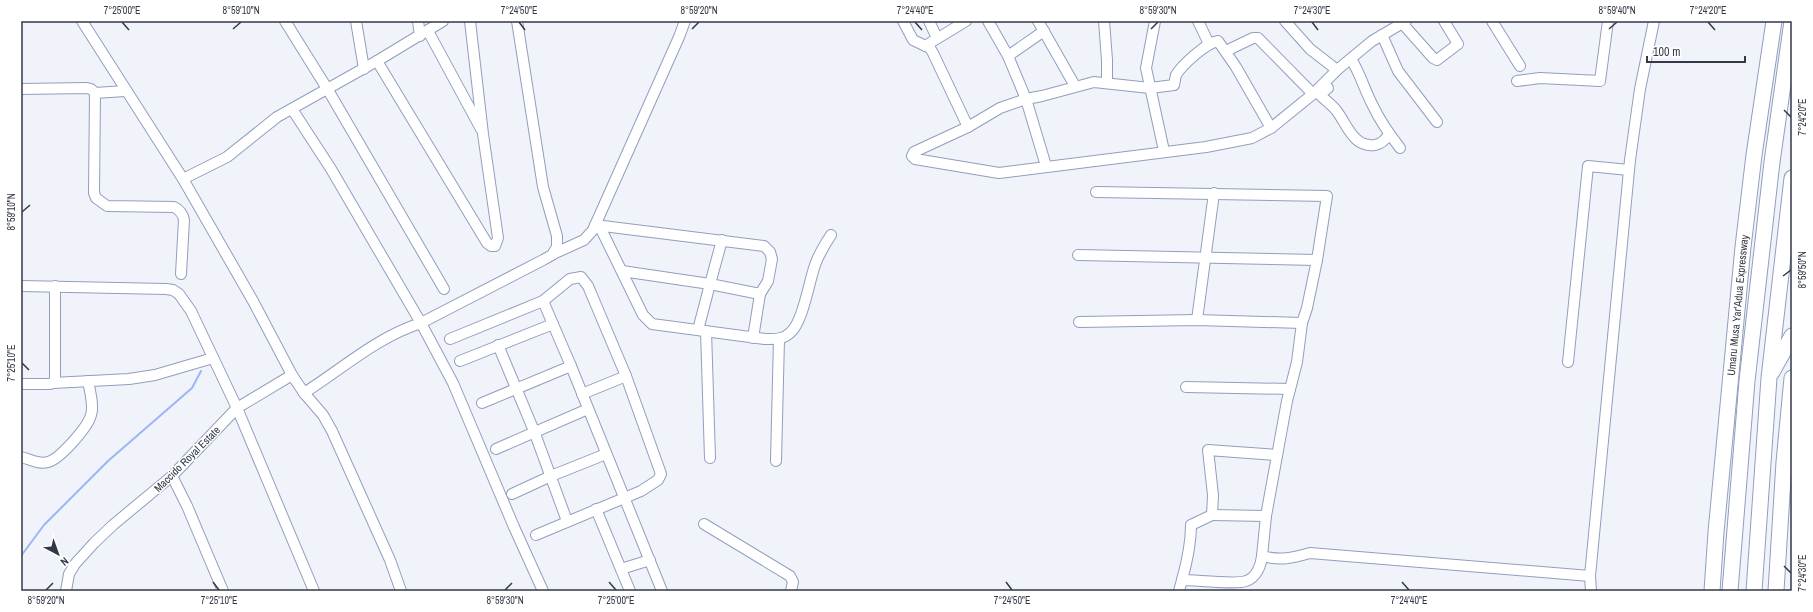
<svg xmlns="http://www.w3.org/2000/svg" width="1813" height="612" font-family="'Archivo Narrow',sans-serif">
  <style>
    .lines { fill: none; stroke-linecap: round; stroke-linejoin: round }
    .stream { stroke: #9ab7f4; stroke-width: 2 }
    .minor-casing { stroke: #909fbe; stroke-width: 12 }
    .highway-casing { stroke: #909fbe; stroke-width: 17 }
    .minor { stroke: #fff; stroke-width: 10 }
    .highway { stroke: #fff; stroke-width: 15 }
    .ticks { fill: none; stroke: #333946; stroke-width: 1.5 }
    .labels { text-anchor: middle; dominant-baseline: central; stroke-width: 3; stroke-linejoin: round; paint-order: stroke }
    .street-label { font-size: 11px; fill: #333946; stroke: #fff }
    .neatline { fill: none; stroke: #333946; stroke-width: 1.5 }
    .ticks-label { font-size: 10px; text-anchor: middle; fill: #333946 }
  </style>
  <rect width="100%" height="100%" fill="#f0f3fa"/>
  <g class="lines">
    <!-- stream -->
    <path class="stream" d="M21,556L44,525L108,461L192,388L201,371"/>
    <!-- minor casing -->
    <g class="minor-casing">
      <g id="minor">
        <path d="M82,21L183,179L253,301L292,375L304,393L323,415L332,431L390,560L401,591"/>
        <path d="M285,21L328,90L444,289"/>
        <path d="M356,21L364,69"/>
        <path d="M418,21L420,36"/>
        <path d="M903,21L913,40L930,48L933,53L968,127L1000,108L1026,99L1042,96L1094,82L1150,88L1174,85C1175,82 1175,78 1176,75C1182,65 1206,43 1218,41L1236,67L1271,128"/>
        <path d="M929,21L937,38"/>
        <path d="M988,21L1008,56L1026,99L1046,166"/>
        <path d="M1038,21L1075,86"/>
        <path d="M1104,21L1107,60V83"/>
        <path d="M1155,21L1146,68L1164,151"/>
        <path d="M1198,21L1209,44"/>
        <path d="M1285,21L1310,49L1337,70"/>
        <path d="M1492,21L1520,66"/>
        <path d="M1402,23L1433,58L1437,60L1458,44L1444,21"/>
        <path d="M428,31L481,129"/>
        <path d="M1382,35L1398,71L1437,122"/>
        <path d="M925,46L966,21"/>
        <path d="M1226,51L1253,38H1258L1313,94"/>
        <path d="M1008,56L1044,31"/>
        <path d="M1351,59C1361,75 1364,89 1373,106C1380,121 1390,135 1400,148"/>
        <path d="M377,61L487,243L491,246H495L498,238L483,134L470,21"/>
        <path d="M1517,81L1540,78L1600,81L1608,21"/>
        <path d="M1328,88L1320,95C1325,100 1331,104 1336,110C1347,124 1353,148 1375,145C1381,144 1386,139 1389,134"/>
        <path d="M21,89L87,88L91,89L95,93L94,193L96,198L107,206L174,207C180,210 183,214 184,220L181,274"/>
        <path d="M95,93L125,91"/>
        <path d="M292,109L331,169L421,323L453,383L514,527L543,591"/>
        <path d="M968,127L914,152L912,156L915,159L999,173L1206,147L1252,138L1271,128L1313,94L1337,70L1372,41L1406,21"/>
        <path d="M183,179L227,157L277,117L377,61L443,21"/>
        <path d="M1096,192L1327,196L1317,260L1307,308L1302,323L1297,362L1287,401L1266,516L1262,556"/>
        <path d="M595,225L764,246L770,252L772,259L768,281L760,294L753,338"/>
        <path d="M599,225L643,315L652,324L765,339C775,339 783,340 791,332C803,321 809,282 815,265C819,254 825,244 831,235"/>
        <path d="M722,240L710,284L760,294"/>
        <path d="M553,254L584,240L593,230L679,37L685,21"/>
        <path d="M1078,255L1317,260"/>
        <path d="M622,271L710,284L698,330"/>
        <path d="M21,286L166,289L173,290L179,294L191,311L237,408L314,591"/>
        <path d="M1197,320L1214,193"/>
        <path d="M1079,322L1197,320L1302,323"/>
        <path d="M706,331L710,458"/>
        <path d="M450,339L543,301L571,366L662,591"/>
        <path d="M498,345L534,431L567,521"/>
        <path d="M460,361L553,324"/>
        <path d="M1568,362L1588,166L1629,170"/>
        <path d="M53,383L129,379L155,375L213,358"/>
        <path d="M21,384H50L53,383L55,379V286"/>
        <path d="M1186,387L1290,389"/>
        <path d="M304,393C342,369 377,337 421,323L543,260L552,255L557,247V236L543,187L517,21"/>
        <path d="M582,394L626,376"/>
        <path d="M482,403L571,366"/>
        <path d="M496,449L588,409"/>
        <path d="M21,457C30,459 39,465 48,462C60,459 88,427 91,415C94,406 90,391 88,381"/>
        <path d="M776,461L779,339"/>
        <path d="M172,476L187,506L223,591"/>
        <path d="M512,494L551,476L606,454"/>
        <path d="M596,509L630,591"/>
        <path d="M1212,515L1266,516"/>
        <path d="M704,524L790,576L793,582L791,591"/>
        <path d="M536,535L641,491L658,480L661,474L626,376L588,286L581,277L570,279L543,301"/>
        <path d="M621,569L650,560"/>
        <path d="M1182,580C1187,562 1191,544 1191,525L1212,515L1213,495L1208,450L1277,455"/>
        <path d="M66,591L69,574L75,564L94,543L113,525L172,476L237,408L292,375"/>
        <path d="M1179,591L1182,580C1196,580 1236,585 1246,581C1256,578 1261,566 1262,556C1281,561 1292,558 1310,553L1590,576"/>
        <path d="M1591,591L1590,576L1630,160L1640,89L1654,21"/>
      </g>
    </g>
    <!-- highway casing -->
    <g class="highway-casing">
      <g id="highway">
        <path d="M1772,372L1792,336"/>
        <path id="s1" d="M1712,591L1716,532L1743,247L1754,155L1774,21"/>
        <path d="M1730,591L1747,381L1772,162L1792,21"/>
        <path d="M1754,591L1769,378L1792,178"/>
        <path d="M1776,591L1784,462L1792,378"/>
      </g>
    </g>
    <!-- minor -->
    <use href="#minor" class="minor"/>
    <!-- highway -->
    <use href="#highway" class="highway"/>
  </g>
  <!-- ticks -->
  <path class="ticks" d="M122,22L129,30M519,22L525,30M915,22L922,30M1312,22L1318,30M1708,22L1715,30M233,29L241,22M692,29L699,22M1151,29L1158,22M1609,29L1617,22M1784,110L1791,117M22,212L30,205M1783,276L1791,270M22,363L29,370M1784,566L1791,573M213,582L219,590M609,582L616,590M1006,582L1012,590M1402,582L1409,590M46,590L53,583M505,590L512,583"/>
  <g class="labels">
    <!-- street labels -->
    <g class="street-label">
      <text stroke="none"><textPath href="#s1" startOffset="287">Umaru Musa Yar'Adua Expressway</textPath></text>
      <text transform="translate(187 459) rotate(-45)">Maccido Royal Estate</text>
    </g>
  </g>
  <!-- border -->
  <rect width="1813" height="612" fill="none" stroke="#ffffff" stroke-width="44"/>
  <!-- north arrow -->
  <g transform="translate(58 554) rotate(139)" stroke="#ffffff" stroke-width="3" paint-order="stroke">
  <path d="M0-3L7 15L0 10L-7 15Z" fill="#333946"/>
  <text y="-6" font-size="11" font-weight="bold" text-anchor="middle" fill="#333946">N</text>
  </g>
  <!-- scale -->
  <path d="M1647 56v6h98v-6" fill="none" stroke="#333946" stroke-width="2"/>
  <text x="1653" y="56" font-size="12" fill="#333946" stroke="#ffffff" stroke-width="3" paint-order="stroke">100 m</text>
  <rect x="22" y="22" width="1769" height="568" class="neatline"/>
  <g class="ticks-label">
    <text x="122" y="14">7°25'00"E</text>
    <text x="241" y="14">8°59'10"N</text>
    <text x="519" y="14">7°24'50"E</text>
    <text x="699" y="14">8°59'20"N</text>
    <text x="915" y="14">7°24'40"E</text>
    <text x="1158" y="14">8°59'30"N</text>
    <text x="1312" y="14">7°24'30"E</text>
    <text x="1617" y="14">8°59'40"N</text>
    <text x="1708" y="14">7°24'20"E</text>
    <text transform="translate(1802 117) rotate(-90)" y="4">7°24'20"E</text>
    <text transform="translate(11 212) rotate(-90)" y="4">8°59'10"N</text>
    <text transform="translate(1802 270) rotate(-90)" y="4">8°59'50"N</text>
    <text transform="translate(11 363) rotate(-90)" y="4">7°25'10"E</text>
    <text transform="translate(1802 573) rotate(-90)" y="4">7°24'30"E</text>
    <text x="46" y="604">8°59'20"N</text>
    <text x="219" y="604">7°25'10"E</text>
    <text x="505" y="604">8°59'30"N</text>
    <text x="616" y="604">7°25'00"E</text>
    <text x="1012" y="604">7°24'50"E</text>
    <text x="1409" y="604">7°24'40"E</text>
  </g>
</svg>
